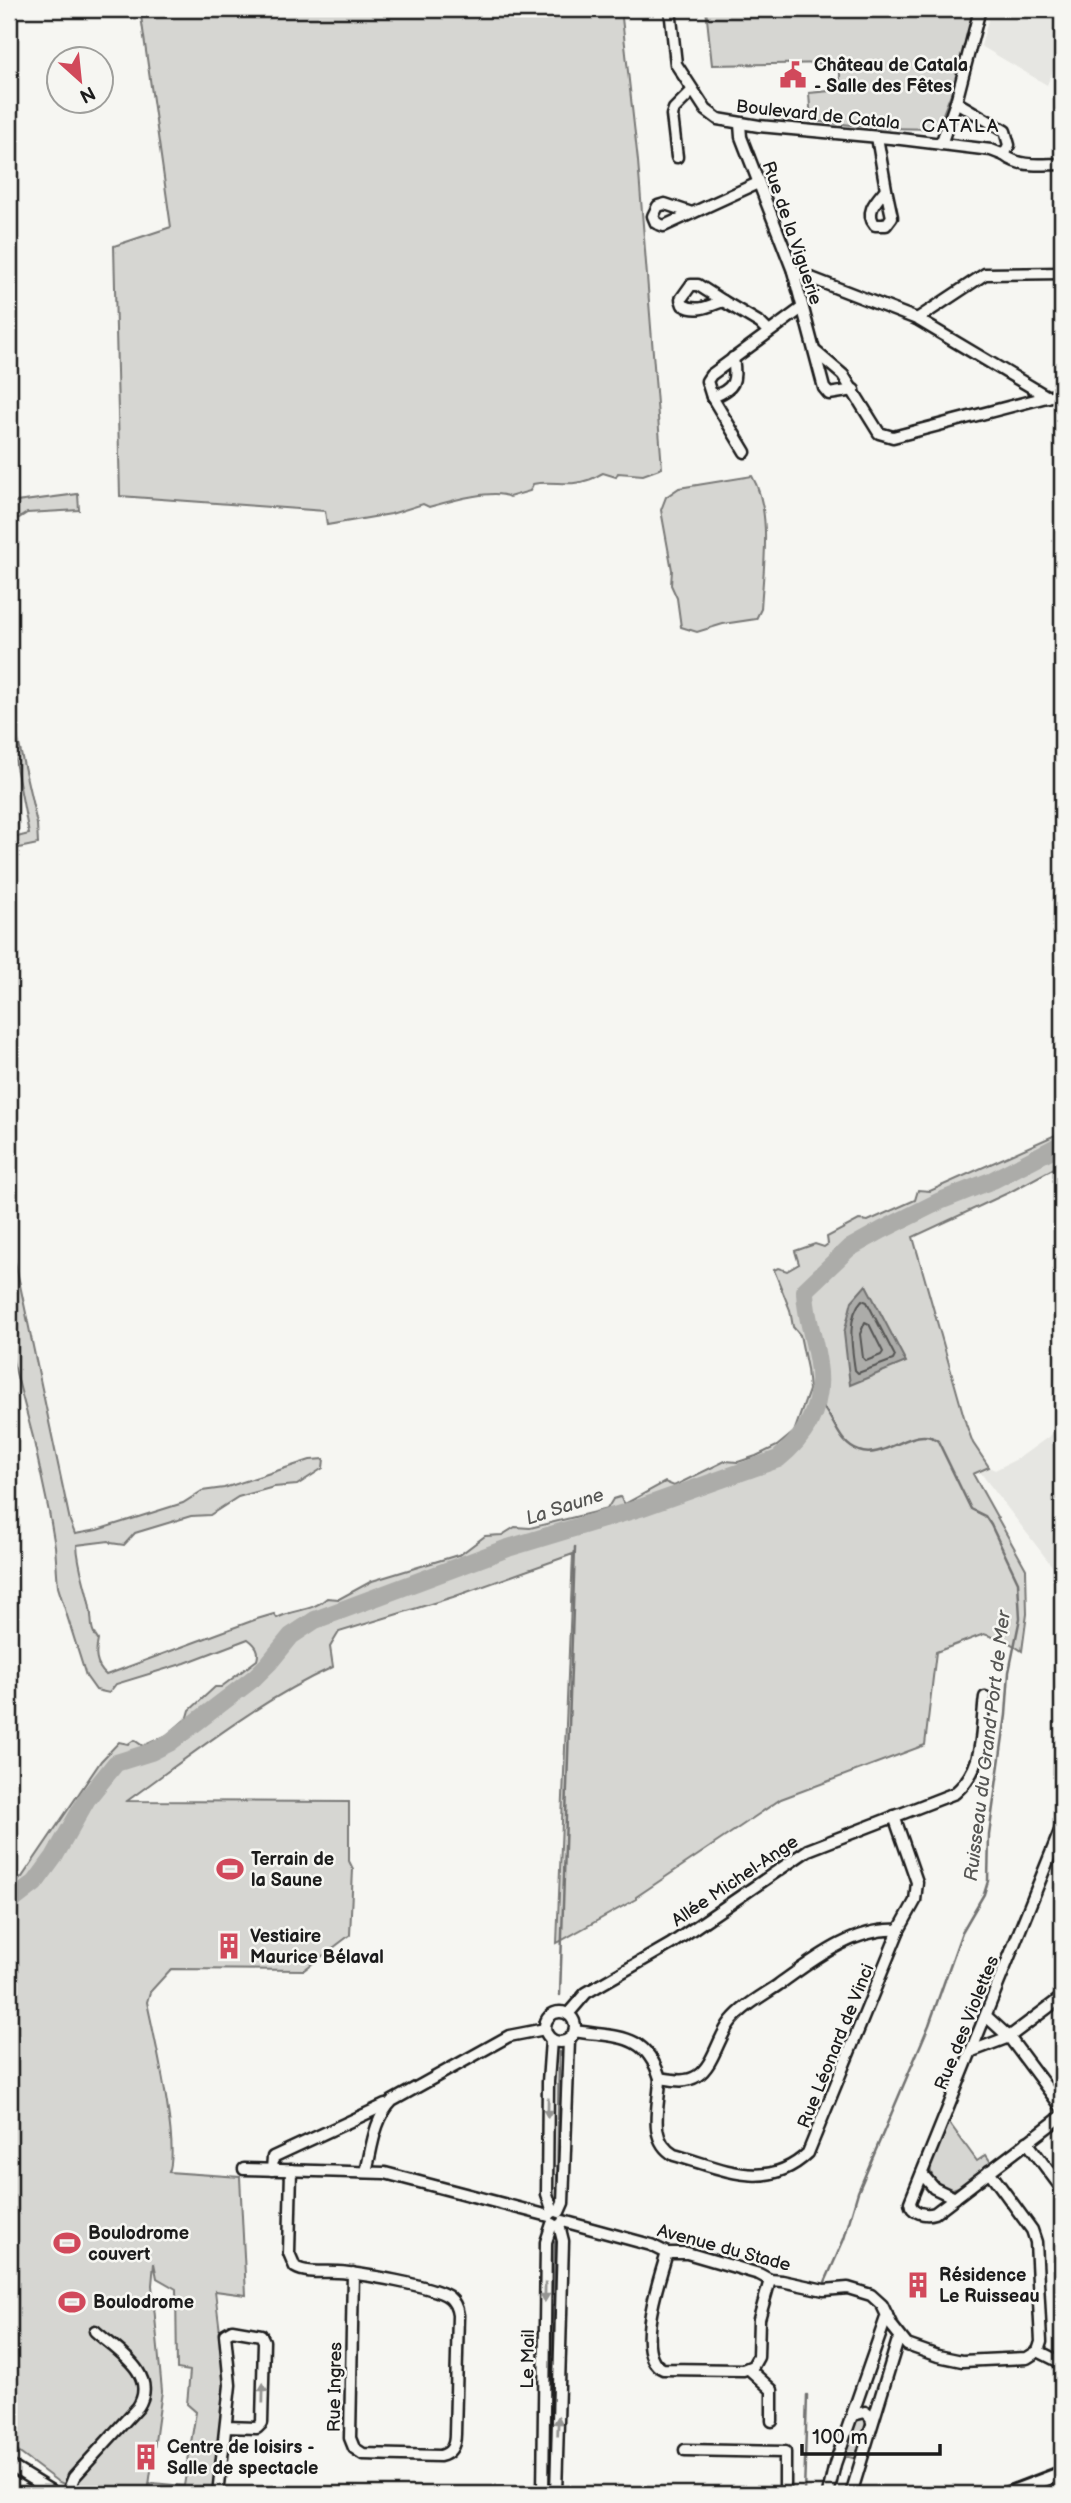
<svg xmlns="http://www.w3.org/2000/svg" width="1071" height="2503" font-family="'Balsamiq Sans',sans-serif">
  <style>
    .built { fill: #e6e6e2 }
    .green { fill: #d6d6d2; stroke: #797977; stroke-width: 2; fill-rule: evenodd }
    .water { fill: #acaca9; stroke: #727271; stroke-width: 2 }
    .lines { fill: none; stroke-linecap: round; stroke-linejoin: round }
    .shore { stroke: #565654; stroke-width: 2 }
    .stream { stroke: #727271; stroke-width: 2.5 }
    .river { stroke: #acaca9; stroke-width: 18 }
    .minor-casing { stroke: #1c1c1c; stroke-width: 15 }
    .major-casing { stroke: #1c1c1c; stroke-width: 18 }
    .minor { stroke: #f6f6f2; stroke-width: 10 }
    .major { stroke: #f6f6f2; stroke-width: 12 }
    .oneway { fill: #949492 }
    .labels { text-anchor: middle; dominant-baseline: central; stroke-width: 5; stroke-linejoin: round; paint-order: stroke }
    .poi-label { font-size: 18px; font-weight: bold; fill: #1c1c1c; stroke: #f6f6f2; text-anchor: start }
    .street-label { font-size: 18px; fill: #1c1c1c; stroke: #f6f6f2 }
    .neighbourhood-label { font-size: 19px; letter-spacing: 2px; fill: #1c1c1c; stroke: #f6f6f2 }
    .water-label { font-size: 19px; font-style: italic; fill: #565654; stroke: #f6f6f2 }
  </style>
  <rect width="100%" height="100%" fill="#f6f6f2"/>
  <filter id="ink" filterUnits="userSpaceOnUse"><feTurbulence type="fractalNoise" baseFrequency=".0143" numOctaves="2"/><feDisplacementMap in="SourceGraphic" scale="14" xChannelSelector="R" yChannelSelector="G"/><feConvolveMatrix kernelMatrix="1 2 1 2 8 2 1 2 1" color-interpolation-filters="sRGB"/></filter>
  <g filter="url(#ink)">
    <!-- built -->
    <g class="built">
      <path d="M991,9H1062V63L1055,65L1047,85L981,46Z"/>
      <path d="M1062,1427V1579L980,1472L989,1467L995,1470L1019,1458Z"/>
    </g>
    <!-- green -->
    <g class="green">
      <path d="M140,9H621L638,161L662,468L643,475L618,473L616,477L603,473C598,475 593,479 588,480C570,487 551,480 533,484L530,491L509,497C494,488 447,502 429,507L423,504L391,514L327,525L325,511L120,496L114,246L171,227Z"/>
      <path d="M706,9H976L956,81L937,129L883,128L811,121L809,93L840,90V63L712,65Z"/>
      <path d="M752,476C773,511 763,570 761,609L756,619L723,624L697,632L681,627L677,598L671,585L672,570L661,510L666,497L679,488Z"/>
      <path d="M78,494L79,510L27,513L19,518L9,521V503Z"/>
      <path d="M9,656L16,731L37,824L38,844L9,850V839L29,834L9,730Z"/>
      <path d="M1062,1132V1164L1010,1192L913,1237L966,1424L973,1443L989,1467L973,1474L1026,1569L1027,1614L1022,1651L1008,1642L984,1634L936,1652L925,1745L781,1799L636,1897V1899L557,1943L573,1554L453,1597L339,1632L330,1647L333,1667C258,1701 194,1753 127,1801L349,1802V1861L353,1869L350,1935L304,1970L171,1969L150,1992L147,2002C154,2036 180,2146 169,2172L240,2177L246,2295L215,2291L226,2382L213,2494H86L57,2481L9,2445V1888L22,1877L101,1761L119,1742L128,1744L134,1740L143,1746L167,1735L188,1717L190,1710L215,1687H221L257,1660C260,1650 256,1645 248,1639L185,1663L116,1684L109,1693L96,1690L86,1676L58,1587L55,1546L49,1512L33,1437L9,1346V1233L70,1521L75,1534L97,1530L183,1503L202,1491L224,1488L310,1460L324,1459L323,1468L297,1485L274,1487L238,1497L210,1515L191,1516L135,1533L124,1545L111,1543L109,1541L77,1545C78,1567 86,1586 90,1608C93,1621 89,1629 98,1640C95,1654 95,1665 106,1675L257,1619L274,1614L277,1618C296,1608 312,1612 327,1598L339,1599L372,1581L461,1554L485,1536L502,1535L515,1527L530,1528L607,1509L613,1499L620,1497L625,1504L665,1482L674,1486L725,1461L738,1462L756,1456L777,1446L794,1432L809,1390L807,1369L800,1335L793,1327L790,1310L774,1270L778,1268L787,1271L799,1264L795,1251L815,1244L824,1247L828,1244L827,1237L859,1220L868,1221L915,1200L918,1190L930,1191ZM154,2263L157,2278L176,2289L177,2369L190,2371L187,2404L196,2412L184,2486L153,2483L149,2485L162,2391L152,2285Z"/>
      <path d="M948,2121L977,2161L986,2155L992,2164L965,2185L949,2190C914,2175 937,2147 948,2121Z"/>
      <path d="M861,2413L869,2420L856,2459L842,2455L855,2416Z"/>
    </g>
    <!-- water -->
    <path class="water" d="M866,1285L906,1362L850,1385L844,1333L852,1301Z"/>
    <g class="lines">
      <!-- shore -->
      <g class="shore">
        <path d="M862,1300L867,1302L895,1356L893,1360L858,1373L855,1370C852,1349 846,1317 862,1300Z"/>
        <path d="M865,1322L869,1324L883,1352L881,1355L866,1361L863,1358L860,1334Z"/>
      </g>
      <!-- stream -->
      <g class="stream">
        <path d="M817,1401C835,1415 836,1443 859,1451C884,1461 915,1423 938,1441L971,1509L985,1516L991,1525L1018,1582L1020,1618L1009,1672L1006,1715L989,1835L988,1881L984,1894L962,1932L929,2025L858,2192L844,2239L825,2282"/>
        <path d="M575,1535V1528"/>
        <path d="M560,1995L575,1547"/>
        <path d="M557,2194L559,2052"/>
        <path d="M549,2492L555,2242"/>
        <path d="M804,2494L807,2395"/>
      </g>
      <!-- river -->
      <path class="river" d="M9,1903L35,1883L54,1857L87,1799L116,1763L151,1752L169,1743L254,1678L269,1663L291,1636L315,1620L508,1548L640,1508L778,1459C808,1435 824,1404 818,1364C815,1339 805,1316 805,1290L848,1249L882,1230L940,1201L993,1180L1062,1144"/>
      <!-- minor casing -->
      <g class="minor-casing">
        <g id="minor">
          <path d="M670,9L676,64L706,110L718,119L759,126L901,139L991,150L1004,155L1009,145L1005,131L956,102"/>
          <path d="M740,124L741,137L793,271L824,388L829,394L854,390"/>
          <path d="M877,137L886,189C877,200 864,212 875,225H886L892,217L886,189"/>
          <path d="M941,144L956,102L980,9"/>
          <path d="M1004,155C1020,168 1042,164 1062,164"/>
          <path d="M677,157L672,115L674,109L692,91"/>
          <path d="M692,213L665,204L658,206L653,216L656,223L664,226L758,183"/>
          <path d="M793,271L917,319L1048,397"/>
          <path d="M691,285H698L723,301C709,306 697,313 683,305L681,299Z"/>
          <path d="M723,301L760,323L768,331"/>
          <path d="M917,319L985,274L1062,273"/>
          <path d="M816,352L843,375L879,433L893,437L1062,393"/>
          <path d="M712,397C735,389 737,381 733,358"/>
          <path d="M745,452L712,397L707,381L711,375L802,308"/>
          <path d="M1062,1826L910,2202C911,2213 925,2216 935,2213L1062,2116"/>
          <circle cx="560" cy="2027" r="15"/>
          <path d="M568,2014L586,1993L671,1944L808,1850L955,1793C986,1766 980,1734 985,1697"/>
          <path d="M986,2016L1009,2037L1062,2108"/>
          <path d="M575,2031C616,2038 645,2031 660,2078C673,2080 686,2083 697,2076C714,2065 718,2037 731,2021C743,2006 762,1996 778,1985C813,1960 854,1927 899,1930"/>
          <path d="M551,2040L548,2082L547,2194L553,2212"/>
          <path d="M972,2051L1009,2037L1062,1997"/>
          <path d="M660,2078C660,2103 646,2139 674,2155C722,2168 766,2193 808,2153L899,1930L915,1901L917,1882L894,1816"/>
          <path d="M1027,2142L1062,2189"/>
          <path d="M244,2169L385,2173L549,2216"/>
          <path d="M272,2170L273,2157L385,2105"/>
          <path d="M291,2170L289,2253L295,2267C307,2274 324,2271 338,2272C358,2273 435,2286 449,2297C455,2302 457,2308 458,2315L455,2434C455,2445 452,2453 440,2456L363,2454L354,2448L350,2438L353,2273"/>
          <path d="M366,2172C372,2148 374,2119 392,2101L509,2036L545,2029"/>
          <path d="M922,2174L934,2188L955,2198"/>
          <path d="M559,2212L563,2203L569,2040"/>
          <path d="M563,2221L651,2245L667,2253H687L759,2274L770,2280L782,2281L824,2290L848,2288L871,2295L882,2305L892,2326L907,2345L938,2356L962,2361L1027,2358L1038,2351L1041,2342L1036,2242L1032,2230L989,2171"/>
          <path d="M667,2253C660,2277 632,2356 663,2369L743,2370L753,2366L758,2357L759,2319L770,2280"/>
          <path d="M1038,2351L1058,2361L1062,2369"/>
          <path d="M749,2369L772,2390V2421"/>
          <path d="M853,2415L865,2412L870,2416L872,2422"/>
          <path d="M685,2450L785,2452V2494"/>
          <path d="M9,2465L56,2494"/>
          <path d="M1037,2482L1041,2494"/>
          <path d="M67,2494L74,2477L138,2407C159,2374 117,2351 95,2331"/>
          <path d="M218,2494L230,2385L225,2334L232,2330L261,2335L264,2341L262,2423L257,2428L226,2427"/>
          <path d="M543,2494L546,2242L552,2224"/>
          <path d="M556,2494L563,2241L559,2225"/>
          <path d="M828,2494L835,2464L887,2315"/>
          <path d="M851,2494L897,2343L901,2339"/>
        </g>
      </g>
      <!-- major casing -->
      <g class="major-casing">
        <path id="major" d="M1007,2494L1062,2473"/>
      </g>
      <!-- minor -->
      <use href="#minor" class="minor"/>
      <!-- major -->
      <use href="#major" class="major"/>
    </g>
    <!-- one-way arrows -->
    <defs><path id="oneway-solid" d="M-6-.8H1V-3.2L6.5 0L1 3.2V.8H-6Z" transform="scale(1.75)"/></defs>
    <g class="oneway">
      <use href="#oneway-solid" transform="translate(548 2108) rotate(91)"/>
      <use href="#oneway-solid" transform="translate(545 2292) rotate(91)"/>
      <use href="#oneway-solid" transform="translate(263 2393) rotate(-89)"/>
      <use href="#oneway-solid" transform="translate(558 2426) rotate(-88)"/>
    </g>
  </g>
  <!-- icons -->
  <defs>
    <g id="civic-bare" transform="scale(2.1)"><path d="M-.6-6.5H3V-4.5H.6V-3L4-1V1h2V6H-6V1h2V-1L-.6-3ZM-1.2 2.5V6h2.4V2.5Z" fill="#d1495b" stroke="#f6f6f2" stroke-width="2.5" paint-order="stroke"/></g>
    <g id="stadium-bare" transform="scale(2.1)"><path d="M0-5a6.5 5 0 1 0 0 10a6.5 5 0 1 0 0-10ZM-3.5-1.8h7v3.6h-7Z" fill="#d1495b" stroke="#f6f6f2" stroke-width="2.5" paint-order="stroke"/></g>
    <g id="building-bare" transform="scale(2.1)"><path d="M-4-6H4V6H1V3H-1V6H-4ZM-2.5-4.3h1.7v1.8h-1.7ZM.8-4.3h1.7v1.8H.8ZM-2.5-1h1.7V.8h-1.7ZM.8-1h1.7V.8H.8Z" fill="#d1495b" stroke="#f6f6f2" stroke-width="2.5" paint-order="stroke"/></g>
  </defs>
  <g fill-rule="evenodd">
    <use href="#civic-bare" x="793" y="75"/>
    <use href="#stadium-bare" x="230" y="1869"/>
    <use href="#building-bare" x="229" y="1946"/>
    <use href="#stadium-bare" x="67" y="2243"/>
    <use href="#building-bare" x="918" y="2285"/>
    <use href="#stadium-bare" x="72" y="2302"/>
    <use href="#building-bare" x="146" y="2457"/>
  </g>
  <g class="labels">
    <!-- poi labels -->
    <g class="poi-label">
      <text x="814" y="65">Château de Catala<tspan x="814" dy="21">- Salle des Fêtes</tspan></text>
      <text x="251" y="1859">Terrain de<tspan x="251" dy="21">la Saune</tspan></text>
      <text x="250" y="1936">Vestiaire<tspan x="250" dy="21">Maurice Bélaval</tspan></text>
      <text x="88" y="2233">Boulodrome<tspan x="88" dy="21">couvert</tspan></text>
      <text x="939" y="2275">Résidence<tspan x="939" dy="21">Le Ruisseau</tspan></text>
      <text x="93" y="2302">Boulodrome</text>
      <text x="167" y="2447">Centre de loisirs -<tspan x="167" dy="21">Salle de spectacle</tspan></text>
    </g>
    <!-- street labels -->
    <g class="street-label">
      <text transform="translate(818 115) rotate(6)">Boulevard de Catala</text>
      <text transform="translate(792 233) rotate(71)">Rue de la Viguerie</text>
      <text transform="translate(735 1881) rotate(-34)">Allée Michel-Ange</text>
      <text transform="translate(967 2023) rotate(-68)">Rue des Violettes</text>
      <text transform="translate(836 2046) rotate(-68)">Rue Léonard de Vinci</text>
      <text transform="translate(724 2248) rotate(15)">Avenue du Stade</text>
      <text transform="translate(528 2359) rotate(-89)">Le Mail</text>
      <text transform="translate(335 2387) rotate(-89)">Rue Ingres</text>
    </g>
    <!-- neighbourhood labels -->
    <g class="neighbourhood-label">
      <text x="961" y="126">CATALA</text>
    </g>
    <!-- water labels -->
    <g class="water-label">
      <text transform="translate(565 1507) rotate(-18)">La Saune</text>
      <text transform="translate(988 1746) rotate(-83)">Ruisseau du Grand Port de Mer</text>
    </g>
  </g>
  <!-- margin -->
  <rect width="1071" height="2503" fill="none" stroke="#f6f6f2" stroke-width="35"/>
  <rect x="18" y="18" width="1036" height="2468" fill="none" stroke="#1c1c1c" stroke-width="2.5" filter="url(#ink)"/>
  <!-- north arrow -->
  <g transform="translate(80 80) rotate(153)"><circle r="33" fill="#f6f6f2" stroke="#9f9f9c" stroke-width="2"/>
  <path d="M0-5L12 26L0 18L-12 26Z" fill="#d1495b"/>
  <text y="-10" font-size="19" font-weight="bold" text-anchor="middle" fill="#1c1c1c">N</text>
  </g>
  <!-- scale -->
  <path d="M802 2444v10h138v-10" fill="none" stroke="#1c1c1c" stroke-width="3.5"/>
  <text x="812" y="2444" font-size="21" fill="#1c1c1c" stroke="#f6f6f2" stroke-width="5" paint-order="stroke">100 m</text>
</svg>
